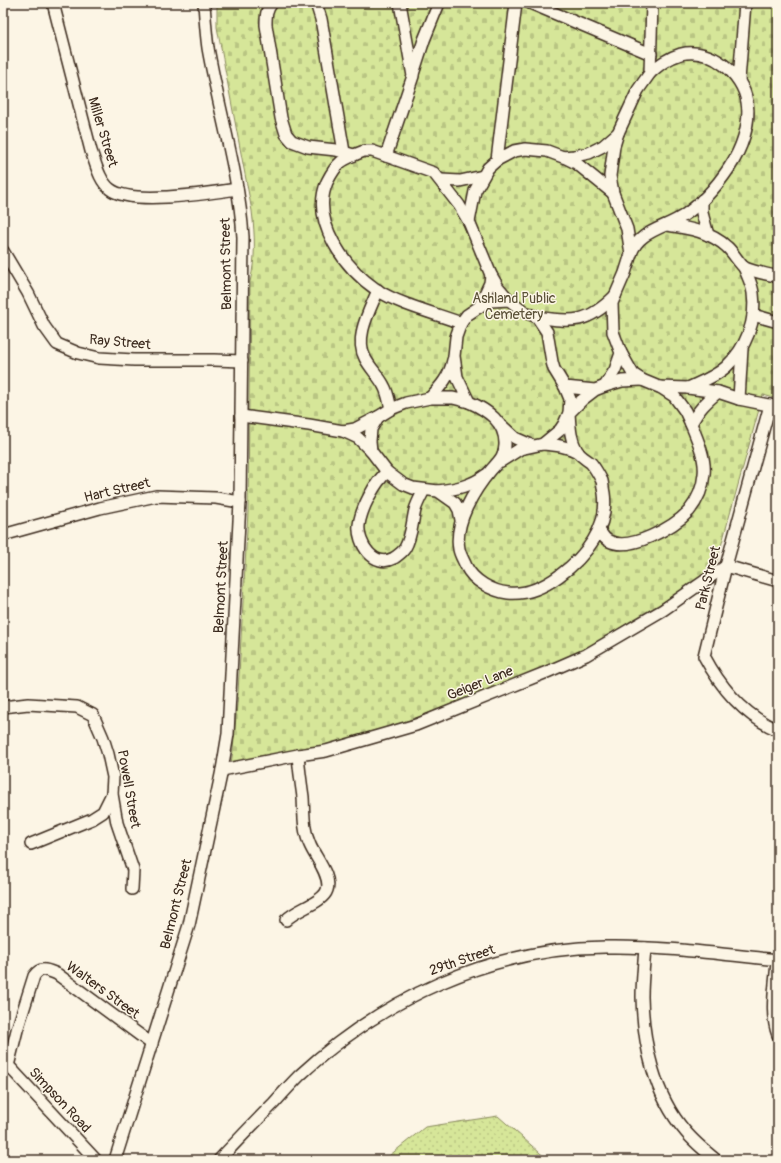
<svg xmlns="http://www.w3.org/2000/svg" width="781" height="1163" font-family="Pangolin,sans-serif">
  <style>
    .grass { fill: url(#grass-dots); stroke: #88885c }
    .cemetery { fill: url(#cemetery-stones); stroke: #88885c }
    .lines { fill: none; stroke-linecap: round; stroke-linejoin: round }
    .minor-casing { stroke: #3b2a1e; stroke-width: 14 }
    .minor { stroke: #fcf5e5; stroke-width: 11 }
    .labels { text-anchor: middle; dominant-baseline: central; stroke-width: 3; stroke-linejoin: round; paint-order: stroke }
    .street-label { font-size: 14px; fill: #3b2a1e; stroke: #fcf5e5 }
    .park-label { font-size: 14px; fill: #5a5037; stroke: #fcf5e5 }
  </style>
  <defs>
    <pattern id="grass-dots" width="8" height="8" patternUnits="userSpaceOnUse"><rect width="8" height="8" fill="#d6e699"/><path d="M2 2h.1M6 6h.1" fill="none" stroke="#b9c583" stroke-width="1.8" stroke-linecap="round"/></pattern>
    <pattern id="cemetery-stones" width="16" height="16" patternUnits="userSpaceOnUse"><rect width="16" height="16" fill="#d6e699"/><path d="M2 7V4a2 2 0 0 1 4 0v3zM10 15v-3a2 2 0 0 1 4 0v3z" fill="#b9c583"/></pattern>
  </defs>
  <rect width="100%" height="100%" fill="#fcf5e5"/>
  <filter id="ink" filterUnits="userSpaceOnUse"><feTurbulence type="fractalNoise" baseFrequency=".025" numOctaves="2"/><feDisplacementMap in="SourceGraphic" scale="8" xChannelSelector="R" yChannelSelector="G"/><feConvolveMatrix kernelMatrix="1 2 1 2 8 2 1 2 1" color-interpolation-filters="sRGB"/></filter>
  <g filter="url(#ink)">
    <!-- grass -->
    <path class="grass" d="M498,1116L548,1160H384L425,1127Z"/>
    <!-- cemetery -->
    <path class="cemetery" d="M217,3H778V399L763,395L715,568L692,585L629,622L585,651L424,715L351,740L301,753L231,764L233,750L238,693L248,512L250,282C256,257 255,236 252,211L217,27Z"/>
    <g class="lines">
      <!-- minor casing -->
      <g class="minor-casing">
        <g id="minor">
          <path d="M53,3L91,151C96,164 99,180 110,189C131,206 210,193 237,189"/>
          <path d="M272,3C266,10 266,16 266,25L281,118L286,134L292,141L308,147L336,150L354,155L364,151H372L434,173L459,205L469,222"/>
          <path d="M316,3L321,19L344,152"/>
          <path d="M530,3L651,54"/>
          <path d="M413,74L424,40L439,3"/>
          <path d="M739,80L745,3"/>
          <path d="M354,155C350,157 345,159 341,162C335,167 330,176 327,182C310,222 345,268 377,290C398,304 437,314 461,323"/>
          <path d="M386,156L413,76L400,3"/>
          <path d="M564,157L576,163L613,193"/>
          <path d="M497,160L514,151L525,149L547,151L563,157L574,156L589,153L603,146L618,133L638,90L650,73L652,3"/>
          <path d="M441,180L460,181L483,176"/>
          <path d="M702,200V213L708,235"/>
          <path d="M667,225C689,228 711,232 727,247C733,252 740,265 745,268C755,272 767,274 778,277"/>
          <path d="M3,251L28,293L44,326L57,344L78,353L99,358L134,360H214L242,361"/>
          <path d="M631,254C638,231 665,228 683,216C701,204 717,186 729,168C741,150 751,124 747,102C743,74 711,47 681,54C668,58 660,64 650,73"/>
          <path d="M491,275L498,287L509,300"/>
          <path d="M378,290C370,310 354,337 365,358C370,368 379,376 384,386C388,393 389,401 391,409"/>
          <path d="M479,307L490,283L491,275L469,222L475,191L488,168L497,160L516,3"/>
          <path d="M753,315L778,322"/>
          <path d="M537,317C573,323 588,323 615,296"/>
          <path d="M621,353L633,374L642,380L659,387L688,388L718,392"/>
          <path d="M605,386L622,381L642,380"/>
          <path d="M660,387L674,396L685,411L691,424"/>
          <path d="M688,388C701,382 715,377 726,367C746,348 757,321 753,293C752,284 747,275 744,267"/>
          <path d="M595,390L565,387L554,369L552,362L547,332L537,317L525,312L509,300L491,301L485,303L467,315L461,323L456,337L454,356L457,377L469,402C487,410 506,422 505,445C505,456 498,462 491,470C474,490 454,523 459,549C460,555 464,561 466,566C473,581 492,591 508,593C527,595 544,587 559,576C585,557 609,528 604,493C603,489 603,485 602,481C599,475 595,468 591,463C586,459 580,456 577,451C570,439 570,427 569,413L582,400L595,390L605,386L615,370L621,353L613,332L612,303L625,273L631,254L627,229L613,193L610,176L614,146L618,133"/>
          <path d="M430,398C441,386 450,376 453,360"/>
          <path d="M739,399L742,349"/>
          <path d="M770,405L726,566L704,656C721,688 744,716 778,730"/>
          <path d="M241,416L309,425L343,431L355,429L378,417"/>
          <path d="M502,426L515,438L531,445"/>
          <path d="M343,431L358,438L371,451"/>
          <path d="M543,444C556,445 566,446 578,452"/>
          <path d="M501,461L520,449L543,444L560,430L564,424L569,413L570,399L565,387"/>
          <path d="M387,472C375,482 361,509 359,525C357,543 374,569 394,558C398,555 402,553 405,548C412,536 412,522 415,510C417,503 421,496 424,490"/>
          <path d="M438,491C456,489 471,486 486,475"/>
          <path d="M461,520L459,510L455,503L438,491L413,488L403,484L387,472L371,451L370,441L371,429L378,417L391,409L406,403L430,398H453L469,402"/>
          <path d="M599,530C602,534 604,539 609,541C630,552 674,527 689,511C697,501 703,487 704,474C706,459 697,438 691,424C699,409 705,403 718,392L739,399L778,407"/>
          <path d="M3,535L100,508L156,496L216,498L240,502"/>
          <path d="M3,707L28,704L77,707L93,715L103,738L108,754L113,777L112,794L117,823L133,870L132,889"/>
          <path d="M222,770L298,755L326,751L416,725L547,672L586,655L663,610L726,566L778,581"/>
          <path d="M31,844L92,819L103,812L112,794"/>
          <path d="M286,920C296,909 323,903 327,890C332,877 315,857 310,845C303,830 304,814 303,797C301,783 299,769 298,755"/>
          <path d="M645,948C644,964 642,980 642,997C643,1043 654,1095 685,1131C694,1142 705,1151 716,1160"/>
          <path d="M777,960C776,984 769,1012 778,1035"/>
          <path d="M4,1061L96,1160"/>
          <path d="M8,1066L17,1030L34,976C41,966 47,970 57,974L152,1044"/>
          <path d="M115,1160L189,925L222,770L228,734L229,713L240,502L243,237C239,174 219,111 208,48C206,34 205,18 204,3"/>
          <path d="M219,1160C237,1141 255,1122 274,1103C282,1094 291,1084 300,1075C382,999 491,948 605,947C662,946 720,954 778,960"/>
        </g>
      </g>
      <!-- minor -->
      <use href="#minor" class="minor"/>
    </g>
  </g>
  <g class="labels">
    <!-- street labels -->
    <g class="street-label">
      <text transform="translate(103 132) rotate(73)">Miller Street</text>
      <text transform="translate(226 264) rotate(-91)">Belmont Street</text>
      <text transform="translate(120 342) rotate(5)">Ray Street</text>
      <text transform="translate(117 490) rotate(-13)">Hart Street</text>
      <text transform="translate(708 578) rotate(-76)">Park Street</text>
      <text transform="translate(221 587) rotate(-87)">Belmont Street</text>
      <text transform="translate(480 683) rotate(-22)">Geiger Lane</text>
      <text transform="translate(129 789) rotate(80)">Powell Street</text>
      <text transform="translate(176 904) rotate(-76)">Belmont Street</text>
      <text transform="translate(462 960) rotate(-19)">29th Street</text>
      <text transform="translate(103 990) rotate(36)">Walters Street</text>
      <text transform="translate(60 1100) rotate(47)">Simpson Road</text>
    </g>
    <!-- park labels -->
    <g class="park-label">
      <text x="514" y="298">Ashland Public<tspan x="514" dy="16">Cemetery</tspan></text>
    </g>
  </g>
  <!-- margin -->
  <rect width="781" height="1163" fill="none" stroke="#fcf5e5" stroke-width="16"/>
  <rect x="8" y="8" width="765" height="1147" fill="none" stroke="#3b2a1e" stroke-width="1.5" filter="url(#ink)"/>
</svg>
